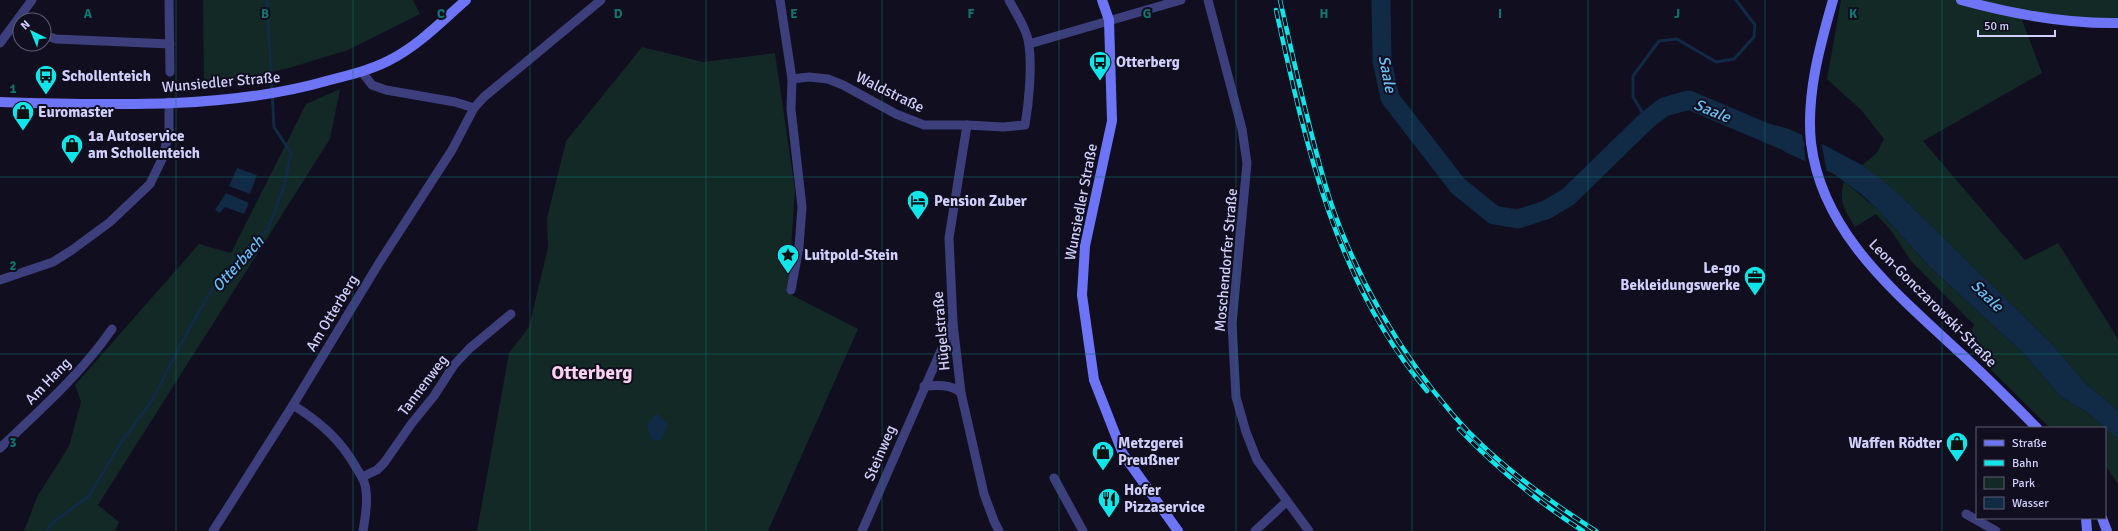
<svg xmlns="http://www.w3.org/2000/svg" width="2118" height="531" font-family="Signika,sans-serif">
  <style>
    .green { fill: #122926 }
    .water { fill: #112a45 }
    .pier { fill: #100e1f }
    .lines { fill: none; stroke-linecap: round; stroke-linejoin: round }
    .stream { stroke: #112a45; stroke-width: 3 }
    .river { stroke: #112a45; stroke-width: 19 }
    .street { stroke: #3c3f7b; stroke-width: 9 }
    .secondary { stroke: #6d75f6; stroke-width: 10 }
    .rail-casing { stroke: #0fe6e9; stroke-width: 4.5 }
    .rail { stroke: #100e1f; stroke-width: 3; stroke-dasharray: 9; stroke-linecap: butt }
    .grid { fill: none; stroke: #0f766e; stroke-width: 1; stroke-opacity: 0.55 }
    .labels { text-anchor: middle; dominant-baseline: central; stroke-width: 4; stroke-linejoin: round; paint-order: stroke }
    .poi-label { font-size: 15px; font-weight: bold; fill: #d1d0fc; stroke: #100e1f; text-anchor: start }
    .street-label { font-size: 15px; fill: #d1d0fc; stroke: #100e1f }
    .water-label { font-size: 16px; font-style: italic; fill: #64bff5; stroke: #100e1f }
    .district-label { font-size: 19px; font-weight: bold; fill: #fcd1f0; stroke: #100e1f }
    .grid-label { font-size: 13px; text-anchor: middle; font-weight: bold; fill: #0f766e; stroke: #100e1f; stroke-width: 4; stroke-linejoin: round; paint-order: stroke }
  </style>
  <rect width="100%" height="100%" fill="#100e1f"/>
  <!-- green -->
  <g class="green">
    <path d="M203,0H413L420,14L348,50L289,68L204,88Z"/>
    <path d="M1841,0H2118V19L2021,17L2042,73L1923,141L2025,260L2058,243L2118,339V410L2086,384L2051,343L1906,201L1862,165L1876,154L1884,139L1862,111L1827,79Z"/>
    <path d="M642,47L703,62L775,53L795,190L788,293L858,329L768,531H477L509,353L529,327L548,247L547,218L566,141Z"/>
    <path d="M340,89L330,139L98,505L119,522L115,531H24L37,497L69,446L81,402L75,385L199,244L231,253L306,104Z"/>
    <path d="M1844,181L1878,210L1930,267L2024,354L2060,396L2088,413L2118,439V484L2105,465V428H2050L1965,344L1974,325L1911,261L1892,232L1876,214L1855,227C1845,210 1838,202 1844,181Z"/>
  </g>
  <!-- water -->
  <g class="water">
    <path d="M1755,120L1789,129L1826,146L1862,165L1885,182L1906,201L2051,343L2086,384L2118,410V439L2088,413L2060,396L2024,354L1930,267L1878,210L1861,194L1834,174L1785,152Z"/>
    <path d="M237,168L257,175L250,194L229,186Z"/>
    <path d="M226,193L249,203L244,214L225,207L220,213L215,210Z"/>
    <path d="M656,413L669,424L662,439L655,442L650,436L647,425Z"/>
  </g>
  <!-- pier -->
  <path class="pier" d="M1802,133L1821,142L1827,173L1806,163Z"/>
  <g class="lines">
    <!-- stream -->
    <g class="stream">
      <path d="M1647,120L1633,97V76L1659,41L1677,39L1716,62L1734,59L1754,37L1755,25L1736,0"/>
      <path d="M47,531L51,524L89,496L120,444L151,402L189,329L217,281L244,252L267,231L284,187L291,153L274,127L267,0"/>
    </g>
    <!-- river -->
    <path class="river" d="M1381,0L1382,61L1390,98L1458,186L1494,215L1518,219L1546,210L1568,197L1647,120L1664,107L1689,100L1795,145"/>
    <!-- street -->
    <g class="street">
      <path d="M169,0L170,72"/>
      <path d="M780,0L792,79L791,109L802,207L799,247L791,290"/>
      <path d="M1208,0L1242,129L1247,163L1232,324L1236,397L1246,432L1257,460L1309,531"/>
      <path d="M44,35L56,39L170,44"/>
      <path d="M0,43L32,0"/>
      <path d="M1029,44L1181,0"/>
      <path d="M362,72L372,85L386,90L455,102L474,108"/>
      <path d="M792,79L809,77L828,79L843,85L896,114L924,125H967L1003,127L1025,125C1029,102 1032,67 1029,45C1027,29 1016,14 1009,0"/>
      <path d="M967,125L949,238L953,323L961,393L984,494L994,521L999,531"/>
      <path d="M0,280L53,262L72,250L110,222L150,184L163,157L169,131V102"/>
      <path d="M924,386C937,385 951,384 961,393"/>
      <path d="M293,405C320,422 341,440 357,469C361,475 366,483 366,491C368,504 365,519 363,531"/>
      <path d="M0,448C39,411 81,374 112,329"/>
      <path d="M362,477L377,470L384,463L412,423L434,396L454,365L470,348L511,314"/>
      <path d="M1054,478L1083,531"/>
      <path d="M1966,514L1996,531"/>
      <path d="M213,531L293,405L379,263L452,150L474,108L484,97L601,0"/>
      <path d="M862,531L953,323"/>
      <path d="M1255,531L1286,502"/>
    </g>
    <!-- secondary -->
    <g class="secondary">
      <path d="M1102,0L1109,20L1112,121L1085,246L1082,295L1094,380L1123,454L1178,531"/>
      <path d="M1833,0C1820,45 1806,95 1811,143C1822,233 1895,292 1957,350C1985,375 2011,402 2037,428"/>
      <path d="M1961,0C2012,14 2065,24 2118,23"/>
      <path d="M0,102C108,105 227,110 330,80C350,75 370,70 388,61C418,46 441,22 466,0"/>
      <path d="M2086,518L2087,531"/>
      <path d="M2102,518L2107,531"/>
    </g>
    <!-- rail casing -->
    <g class="rail-casing">
      <g id="rail">
        <path d="M1280,0C1295,65 1309,132 1329,197C1355,276 1400,353 1454,416C1494,462 1546,499 1596,531"/>
        <path d="M1276,10C1306,146 1335,281 1427,391"/>
        <path d="M1459,429C1496,468 1538,502 1583,531"/>
      </g>
    </g>
    <!-- rail -->
    <use href="#rail" class="rail"/>
  </g>
  <!-- grid -->
  <path class="grid" d="M176,0V531M353,0V531M530,0V531M706,0V531M882,0V531M1059,0V531M1236,0V531M1412,0V531M1588,0V531M1765,0V531M1942,0V531M0,177H2118M0,354H2118"/>
  <!-- icons -->
  <defs>
    <g id="bus-pin" transform="scale(1.15)"><path d="M0 17L-7.5 6A9.5 9.5 0 1 1 7.5 6Z" fill="#0fe6e9" stroke="#100e1f"/><path d="M-5-6H5V4H4V6H2V4H-2V6H-4V4H-5ZM-3.5-4V0h7V-4ZM-3.5 1.2v1.5H-2V1.2ZM2 1.2v1.5H3.5V1.2Z" fill="#111"/></g>
    <g id="shop-pin" transform="scale(1.15)"><path d="M0 17L-7.5 6A9.5 9.5 0 1 1 7.5 6Z" fill="#0fe6e9" stroke="#100e1f"/><path d="M-5-2.5h2.3a2.7 3.5 0 0 1 5.4 0H5L5.5 6h-11ZM-1.5-2.5h3a1.5 2.3 0 0 0-3 0Z" fill="#111"/></g>
    <g id="hotel-pin" transform="scale(1.15)"><path d="M0 17L-7.5 6A9.5 9.5 0 1 1 7.5 6Z" fill="#0fe6e9" stroke="#100e1f"/><path d="M-6-4.5h1.5V1H6V5H4.5V3h-9V5H-6ZM-4 0a1.8 1.8 0 1 1 3.6 0ZM.5 0V-2.5h3Q6-2.5 6 0Z" fill="#111"/></g>
    <g id="sight-pin" transform="scale(1.15)"><path d="M0 17L-7.5 6A9.5 9.5 0 1 1 7.5 6Z" fill="#0fe6e9" stroke="#100e1f"/><path d="M0-6L1.8-2.2L6-1.7L2.9 1.2L3.7 5.4L0 3.3L-3.7 5.4L-2.9 1.2L-6-1.7L-1.8-2.2Z" fill="#111"/></g>
    <g id="office-pin" transform="scale(1.15)"><path d="M0 17L-7.5 6A9.5 9.5 0 1 1 7.5 6Z" fill="#0fe6e9" stroke="#100e1f"/><path d="M-6-3h4V-5.5h4V-3h4V5H-6ZM-1-4.5V-3h2v-1.5ZM-6 0V1H6V0Z" fill="#111"/></g>
    <g id="restaurant-pin" transform="scale(1.15)"><path d="M0 17L-7.5 6A9.5 9.5 0 1 1 7.5 6Z" fill="#0fe6e9" stroke="#100e1f"/><path d="M-5-6h1v4h1v-4h1v4h1v-4h1v5L-1.5 .5V6h-2V.5L-5-1ZM5-6V6H3V1.5H1.5Q1.5-4 5-6Z" fill="#111"/></g>
  </defs>
  <g fill-rule="evenodd">
    <use href="#bus-pin" x="1100" y="62"/>
    <use href="#bus-pin" x="46" y="76"/>
    <use href="#shop-pin" x="23" y="112"/>
    <use href="#shop-pin" x="72" y="145"/>
    <use href="#hotel-pin" x="918" y="201"/>
    <use href="#sight-pin" x="788" y="255"/>
    <use href="#office-pin" x="1755" y="277"/>
    <use href="#shop-pin" x="1957" y="443"/>
    <use href="#shop-pin" x="1103" y="452"/>
    <use href="#restaurant-pin" x="1109" y="499"/>
  </g>
  <g class="labels">
    <!-- poi labels -->
    <g class="poi-label">
      <text x="1116" y="62">Otterberg</text>
      <text x="62" y="76">Schollenteich</text>
      <text x="38" y="112">Euromaster</text>
      <text x="88" y="136">1a Autoservice<tspan x="88" dy="17">am Schollenteich</tspan></text>
      <text x="934" y="201">Pension Zuber</text>
      <text x="804" y="255">Luitpold-Stein</text>
      <text x="1740" y="268" text-anchor="end">Le-go<tspan x="1740" dy="17">Bekleidungswerke</tspan></text>
      <text x="1118" y="443">Metzgerei<tspan x="1118" dy="17">Preußner</tspan></text>
      <text x="1942" y="443" text-anchor="end">Waffen Rödter</text>
      <text x="1124" y="490">Hofer<tspan x="1124" dy="17">Pizzaservice</tspan></text>
    </g>
    <!-- street labels -->
    <g class="street-label">
      <text transform="translate(221 82) rotate(-5)">Wunsiedler Straße</text>
      <text transform="translate(890 92) rotate(26)">Waldstraße</text>
      <text transform="translate(1081 202) rotate(-79)">Wunsiedler Straße</text>
      <text transform="translate(1226 260) rotate(-85)">Moschendorfer Straße</text>
      <text transform="translate(1933 303) rotate(45)">Leon-Gonczarowski-Straße</text>
      <text transform="translate(332 313) rotate(-59)">Am Otterberg</text>
      <text transform="translate(941 331) rotate(-95)">Hügelstraße</text>
      <text transform="translate(48 381) rotate(-46)">Am Hang</text>
      <text transform="translate(423 385) rotate(-53)">Tannenweg</text>
      <text transform="translate(880 453) rotate(-67)">Steinweg</text>
    </g>
    <!-- water labels -->
    <g class="water-label">
      <text transform="translate(1387 74) rotate(79)">Saale</text>
      <text transform="translate(1712 111) rotate(22)">Saale</text>
      <text transform="translate(238 264) rotate(-48)">Otterbach</text>
      <text transform="translate(1987 296) rotate(44)">Saale</text>
    </g>
    <!-- district labels -->
    <g class="district-label">
      <text x="592" y="373">Otterberg</text>
    </g>
  </g>
  <g class="grid-label">
    <text x="88" y="18">A</text>
    <text x="265" y="18">B</text>
    <text x="441" y="18">C</text>
    <text x="618" y="18">D</text>
    <text x="794" y="18">E</text>
    <text x="971" y="18">F</text>
    <text x="1147" y="18">G</text>
    <text x="1324" y="18">H</text>
    <text x="1500" y="18">I</text>
    <text x="1677" y="18">J</text>
    <text x="1853" y="18">K</text>
    <text x="13" y="93">1</text>
    <text x="13" y="270">2</text>
    <text x="13" y="447">3</text>
  </g>
  <!-- legend -->
  <rect x="1976" y="427" width="130" height="92" fill="#100e1f" stroke="#5d5c77"/>
  <rect x="1984" y="440" width="20" height="6" fill="#6d75f6" stroke="#5d5c77"/>
  <text x="2012" y="447" font-size="12" fill="#d1d0fc">Straße</text>
  <rect x="1984" y="460" width="20" height="6" fill="#0fe6e9" stroke="#5d5c77"/>
  <text x="2012" y="467" font-size="12" fill="#d1d0fc">Bahn</text>
  <rect x="1984" y="477" width="20" height="12" fill="#122926" stroke="#5d5c77"/>
  <text x="2012" y="487" font-size="12" fill="#d1d0fc">Park</text>
  <rect x="1984" y="497" width="20" height="12" fill="#112a45" stroke="#5d5c77"/>
  <text x="2012" y="507" font-size="12" fill="#d1d0fc">Wasser</text>
  <!-- north arrow -->
  <g transform="translate(32 32) rotate(317)"><circle r="19" fill="#100e1f" stroke="#5d5c77"/>
  <path d="M0-3L7 15L0 10L-7 15Z" fill="#0fe6e9"/>
  <text y="-6" font-size="11" font-weight="bold" text-anchor="middle" fill="#d1d0fc">N</text>
  </g>
  <!-- scale -->
  <path d="M1978 30v6h77v-6" fill="none" stroke="#d1d0fc" stroke-width="2"/>
  <text x="1984" y="30" font-size="12" fill="#d1d0fc" stroke="#100e1f" stroke-width="3" paint-order="stroke">50 m</text>
</svg>
